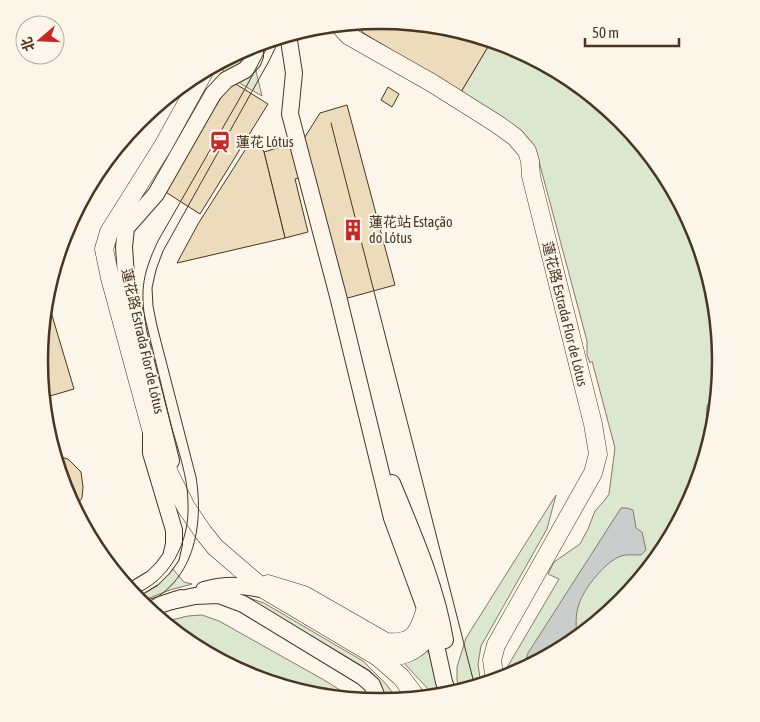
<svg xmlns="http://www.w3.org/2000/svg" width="760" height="722" font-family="'Asap Condensed','Noto Sans SC',sans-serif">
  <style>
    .green { fill: #dce7d0; stroke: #887966 }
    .water { fill: #c9cecd; stroke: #887966 }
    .building { fill: #ecdcbc; stroke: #4a3520 }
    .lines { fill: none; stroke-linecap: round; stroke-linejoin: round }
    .secondary-casing { stroke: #4a3520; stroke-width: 18 }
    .primary-casing { stroke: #4a3520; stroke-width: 19 }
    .secondary { stroke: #fbf6e9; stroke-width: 16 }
    .primary { stroke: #fbf6e9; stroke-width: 18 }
    .tram { stroke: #4a3520; stroke-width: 1 }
    .labels { text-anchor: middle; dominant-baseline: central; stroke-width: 4; stroke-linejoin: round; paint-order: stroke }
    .poi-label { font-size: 14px; fill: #4a3520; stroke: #fbf6e9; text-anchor: start }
    .street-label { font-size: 14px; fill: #4a3520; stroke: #fbf6e9 }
    .rim { fill: none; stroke: #4a3520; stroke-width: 2.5 }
  </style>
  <rect width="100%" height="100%" fill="#fbf6e9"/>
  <!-- green -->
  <g class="green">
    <path d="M492,40L511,46L570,78L621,120L664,172L695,231L714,295L721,361L714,428L695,492L663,551L621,602L569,645L507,677L505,671L559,579L548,574L554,562L580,544L588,529L595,511L604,501L609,494L615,448L592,361L590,363L587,355V341L537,154L519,132L461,92Z"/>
    <path d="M250,46L262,96L224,74L221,61Z"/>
    <path d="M556,495L547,529L481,646L478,664L481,685L460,691L457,680V667L466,638Z"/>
    <path d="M172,568L184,582L192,584L170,590L139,602L135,597L157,586Z"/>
    <path d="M246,597L264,603L363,661L386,684L398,700L386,701L378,680L370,671Z"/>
    <path d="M202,615L219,621L324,680L340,690L347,699L313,695L249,676L190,644L163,622L188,616Z"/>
    <path d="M427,650L430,656L441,696L431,697L428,689L402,661Z"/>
  </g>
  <!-- water -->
  <g class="water">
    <path d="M718,394L712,434L706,425L707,405Z"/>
    <path d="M621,508H627L633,510L636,528L642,532L646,550L641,555C635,555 627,554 621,556C606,561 584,588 579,604C575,615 576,627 577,638L569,645L523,669L528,653Z"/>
  </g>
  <!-- building -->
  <g class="building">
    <path d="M380,20L447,27L492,40L461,92L365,34L352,23Z"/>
    <path d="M231,81L268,104L200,214L164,191Z"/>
    <path d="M388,87L399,94L392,107L381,100Z"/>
    <path d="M347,105L395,285L344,299L303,140L320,113Z"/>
    <path d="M303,140L312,174L295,179L308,232L285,238L264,152Z"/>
    <path d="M252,143H256L261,147L264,152L285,238L177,263L198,224L247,147Z"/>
    <path d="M51,312L74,389L43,398L39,361L44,315Z"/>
    <path d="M54,455L68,459L81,472L83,487L82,498L74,508L65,491Z"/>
  </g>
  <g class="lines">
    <!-- secondary casing -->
    <g class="secondary-casing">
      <g id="secondary">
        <path d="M288,34L294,73L290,114L338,296L392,518L432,627L444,682L449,695"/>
        <path d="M171,461L126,276L124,247L126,228L156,194L213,94L226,80L245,70L253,61L255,56V44"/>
        <path d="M392,483C413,534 436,586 445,640"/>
        <path d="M204,590C227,584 242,585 265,590"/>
        <path d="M130,592L153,578L163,568L171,557L174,544V530L151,453V429"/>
        <path d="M172,601L195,596L219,595L243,604L363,677L372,685L379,702"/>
        <path d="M147,609L181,598"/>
      </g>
    </g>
    <!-- primary casing -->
    <g class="primary-casing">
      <g id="primary">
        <path d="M338,24L349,36L432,83L497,124L515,137L527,151L530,161L531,176L593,424L598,454L593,473L496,645L492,660L495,681"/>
        <path d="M205,70L163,146L109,232L104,249L110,278L151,429L161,450L169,473L186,507L203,532L215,547L265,590L378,657L401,677L417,698"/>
        <path d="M268,584L304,595L386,642C412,644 418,635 425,611"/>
        <path d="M378,657C399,658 416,654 429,635"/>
      </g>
    </g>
    <!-- secondary -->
    <use href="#secondary" class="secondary"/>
    <!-- primary -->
    <use href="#primary" class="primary"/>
    <!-- tram -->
    <g class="tram">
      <path d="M331,123L475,687"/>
      <path d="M133,595C170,581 190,542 188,503C188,477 178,450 171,425C163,394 155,363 147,332C140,293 141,277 158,241L245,89L271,40"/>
      <path d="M142,605C194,584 204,526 196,477L157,326L153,306L152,288L156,270L163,251L269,61L281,36"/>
    </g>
  </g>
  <!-- icons -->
  <defs>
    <g id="station-bare" transform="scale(1.725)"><path d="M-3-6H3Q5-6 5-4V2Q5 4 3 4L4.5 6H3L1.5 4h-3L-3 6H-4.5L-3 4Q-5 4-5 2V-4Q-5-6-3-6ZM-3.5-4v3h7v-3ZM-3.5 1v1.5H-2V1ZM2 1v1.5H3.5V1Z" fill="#c62828" stroke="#fbf6e9" stroke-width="2.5" paint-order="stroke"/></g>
    <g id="building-bare" transform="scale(1.725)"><path d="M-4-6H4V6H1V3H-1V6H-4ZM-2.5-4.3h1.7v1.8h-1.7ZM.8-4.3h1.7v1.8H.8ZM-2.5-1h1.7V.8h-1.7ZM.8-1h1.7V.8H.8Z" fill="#c62828" stroke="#fbf6e9" stroke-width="2.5" paint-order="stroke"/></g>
  </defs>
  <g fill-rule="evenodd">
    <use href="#station-bare" x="220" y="142"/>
    <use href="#building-bare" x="353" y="230"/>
  </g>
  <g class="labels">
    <!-- poi labels -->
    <g class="poi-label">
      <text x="236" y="142">蓮花 Lótus</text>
      <text x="369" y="222">蓮花站 Estação<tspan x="369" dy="16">do Lótus</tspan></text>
    </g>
    <!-- street labels -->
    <g class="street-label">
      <text transform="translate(565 314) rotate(76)">蓮花路 Estrada Flor de Lótus</text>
      <text transform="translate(143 341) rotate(77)">蓮花路 Estrada Flor de Lótus</text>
    </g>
  </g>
  <!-- crop -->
  <path d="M0 0H760V722H0ZM48 361a332 332 0 1 1 664 0a332 332 0 1 1-664 0Z" fill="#fbf6e9" fill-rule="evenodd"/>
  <path class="rim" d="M48 361a332 332 0 1 1 664 0a332 332 0 1 1-664 0Z"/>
  <!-- north arrow -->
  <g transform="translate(40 40) rotate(251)"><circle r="24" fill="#fbf6e9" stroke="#b4a999"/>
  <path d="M0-4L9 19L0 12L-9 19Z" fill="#c62828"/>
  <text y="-8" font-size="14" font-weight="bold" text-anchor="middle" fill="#4a3520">北</text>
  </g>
  <!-- scale -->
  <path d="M585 38v8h94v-8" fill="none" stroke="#4a3520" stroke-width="2.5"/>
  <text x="592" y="38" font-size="15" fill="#4a3520" stroke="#fbf6e9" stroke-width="4" paint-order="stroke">50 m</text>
</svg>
